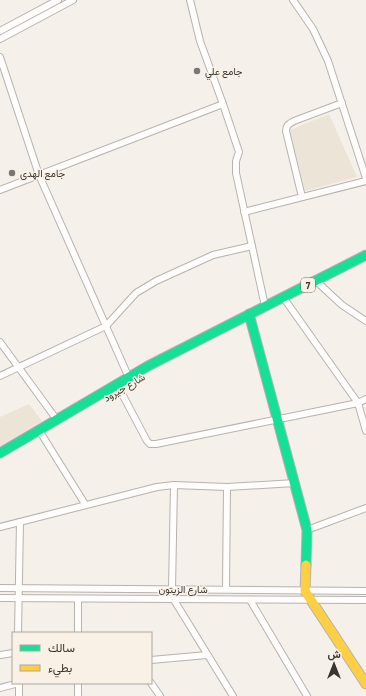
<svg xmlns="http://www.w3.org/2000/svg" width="366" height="696" font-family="Barlow,Vazirmatn,sans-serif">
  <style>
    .built { fill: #ede4d8 }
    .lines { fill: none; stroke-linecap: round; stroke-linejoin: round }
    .street-casing { stroke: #b6b2ae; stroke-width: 8 }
    .fast-casing { stroke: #b6b2ae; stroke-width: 11 }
    .slow-casing { stroke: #b6b2ae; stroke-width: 11 }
    .street { stroke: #fefdfc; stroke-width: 6 }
    .fast { stroke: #16e098; stroke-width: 9 }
    .slow { stroke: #ffcf43; stroke-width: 9 }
    .poi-dot { fill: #7b7672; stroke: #f9f1e6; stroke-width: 1.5 }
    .labels { text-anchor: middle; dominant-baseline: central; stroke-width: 3; stroke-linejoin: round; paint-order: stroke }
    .shield { fill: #f9f1e6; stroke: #736d67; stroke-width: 1 }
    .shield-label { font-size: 9px; font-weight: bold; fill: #393531 }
    .poi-label { font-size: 10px; fill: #393531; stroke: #f9f1e6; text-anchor: start }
    .street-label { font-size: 10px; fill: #393531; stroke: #f9f1e6 }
  </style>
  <rect width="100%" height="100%" fill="#f5f0ea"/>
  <!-- built -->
  <g class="built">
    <path d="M329,114L357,177L305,191L290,130Z"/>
    <path d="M29,404L42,421L0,446V417Z"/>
  </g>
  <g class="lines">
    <!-- street casing -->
    <g class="street-casing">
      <g id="street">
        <path d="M190,0L200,41L223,104L239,152L236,161V173L265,306"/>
        <path d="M293,0L313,29L328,61L366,178"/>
        <path d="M0,31L58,0"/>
        <path d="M0,39L73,0"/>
        <path d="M0,57L39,175L129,378"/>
        <path d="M0,190L223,104"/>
        <path d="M302,197L286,131C286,125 289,124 294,121L342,103"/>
        <path d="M244,212L366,181"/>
        <path d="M316,281L342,305L366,321"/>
        <path d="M283,297L358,403L366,431"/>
        <path d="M0,342L57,420"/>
        <path d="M0,376L106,326L136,293L156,281L213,255L252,246"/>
        <path d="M120,390L147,441L150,444H156L358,403L366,399"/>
        <path d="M42,435L85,504"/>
        <path d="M174,485L172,589L174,600L233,696"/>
        <path d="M0,527L157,487L174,485L227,487L295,483"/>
        <path d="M307,530L366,508"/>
        <path d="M0,588L366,591"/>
        <path d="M226,589L227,487"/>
        <path d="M0,598L366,600"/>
        <path d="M78,599V633"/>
        <path d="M250,600L307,696"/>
        <path d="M18,633L20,522"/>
        <path d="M0,655L13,653"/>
        <path d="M151,660L207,655"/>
        <path d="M19,683V696"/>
        <path d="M151,683L160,696"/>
        <path d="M0,688L19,683"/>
        <path d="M78,696V683"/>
      </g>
    </g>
    <!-- fast casing -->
    <g class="fast-casing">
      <g id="fast">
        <path d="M249,314L307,530L306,565"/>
        <path d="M0,453L148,366L366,255"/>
      </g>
    </g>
    <!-- slow casing -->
    <g class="slow-casing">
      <path id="slow" d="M306,565L305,591L366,684"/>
    </g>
    <!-- street -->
    <use href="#street" class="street"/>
    <!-- fast -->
    <use href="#fast" class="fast"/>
    <!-- slow -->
    <use href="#slow" class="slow"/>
  </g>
  <!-- markers -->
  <g class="poi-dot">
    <circle cx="197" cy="71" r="4"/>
    <circle cx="12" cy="173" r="4"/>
  </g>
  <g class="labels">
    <!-- shield labels -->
    <rect class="shield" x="301" y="278" width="14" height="14" rx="3"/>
    <g class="shield-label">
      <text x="308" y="285">7</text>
    </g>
    <!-- poi labels -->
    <g class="poi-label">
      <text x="205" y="71">جامع علي</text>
      <text x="20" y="173">جامع الهدى</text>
    </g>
    <!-- street labels -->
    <g class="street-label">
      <text transform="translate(124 387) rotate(-30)">شارع جيرود</text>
      <text x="183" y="589">شارع الزيتون</text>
    </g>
  </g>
  <!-- legend -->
  <rect x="12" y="632" width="140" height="52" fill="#f9f1e6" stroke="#aca69e"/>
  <rect x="20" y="645" width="20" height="6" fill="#16e098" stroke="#aca69e"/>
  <text x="48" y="652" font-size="12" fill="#393531">سالك</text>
  <rect x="20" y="665" width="20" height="6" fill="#ffcf43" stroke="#aca69e"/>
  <text x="48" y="672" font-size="12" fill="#393531">بطيء</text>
  <!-- north arrow -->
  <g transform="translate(334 664)" stroke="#f9f1e6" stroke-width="3" paint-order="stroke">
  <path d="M0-3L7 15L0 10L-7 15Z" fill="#393531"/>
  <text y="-6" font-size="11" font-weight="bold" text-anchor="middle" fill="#393531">ش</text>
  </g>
</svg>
